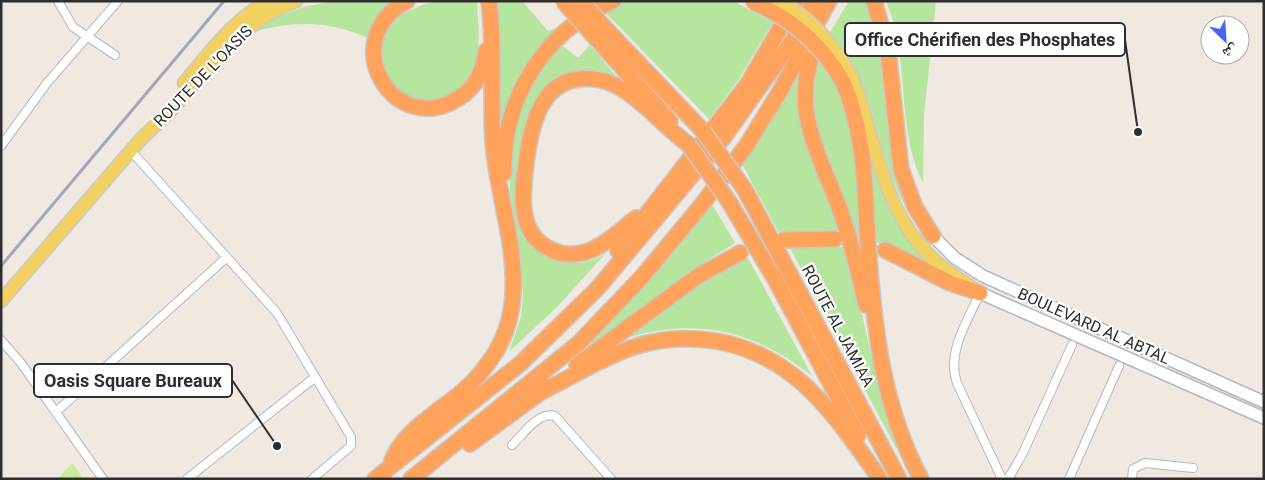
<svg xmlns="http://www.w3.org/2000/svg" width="1265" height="480" font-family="Roboto,'Noto Naskh Arabic',sans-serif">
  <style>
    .green { fill: #b6e59e }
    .pitch { fill: #c9ec9a }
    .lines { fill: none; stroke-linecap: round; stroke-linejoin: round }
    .street-casing { stroke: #b4b7c1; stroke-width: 10 }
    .secondary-casing { stroke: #b4b7c1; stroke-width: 14 }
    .primary-casing { stroke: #c9c9c9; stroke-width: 15 }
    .highway-casing { stroke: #c9c9c9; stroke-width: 18 }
    .street { stroke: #fff; stroke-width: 8 }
    .secondary { stroke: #fff; stroke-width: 11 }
    .primary { stroke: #f2d163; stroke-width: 12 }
    .highway { stroke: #ffa35c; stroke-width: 15 }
    .rail { stroke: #a3a6b8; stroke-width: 3 }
    .primary-bridge-casing { stroke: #c9c9c9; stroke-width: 15; stroke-linecap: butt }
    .highway-bridge-casing { stroke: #c9c9c9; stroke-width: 18; stroke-linecap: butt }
    .primary-bridge { stroke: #f2d163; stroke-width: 12 }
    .highway-bridge { stroke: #ffa35c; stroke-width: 15 }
    .labels { text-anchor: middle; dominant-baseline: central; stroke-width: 4.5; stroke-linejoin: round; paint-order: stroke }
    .street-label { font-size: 16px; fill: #2e2e2e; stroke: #fff }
    .leader { fill: none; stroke: #2e2e2e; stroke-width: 2 }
    .callout-dot { fill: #2e2e2e; stroke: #fff; stroke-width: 2 }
    .callout { fill: #fff; stroke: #2e2e2e; stroke-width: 2 }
    .callout-label { font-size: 18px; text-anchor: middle; font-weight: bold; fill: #2e2e2e }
  </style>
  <rect width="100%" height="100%" fill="#efe9e1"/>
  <!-- green -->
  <g class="green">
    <path d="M342,1H397L370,39C332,21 294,20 254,32C281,11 308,4 342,1Z"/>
    <path d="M439,1H477C478,23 481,45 475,66C471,79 462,88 451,95C391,130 337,19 439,1Z"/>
    <path d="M498,1H522L548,31L563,25L547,41L500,160Z"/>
    <path d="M627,1H733L773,22L737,82L709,119L603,10Z"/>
    <path d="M849,1H866L878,32L894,163L919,226L933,245C915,225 903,205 893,180C877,138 865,62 829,34Z"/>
    <path d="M886,1H936L924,115L923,183C895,127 911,59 886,1Z"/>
    <path d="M571,31L563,46L578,58L590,45L621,82L547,87L536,101L527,120L519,184L541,252C562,266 585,267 606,253L559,305L509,352L521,317L523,292L510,190L509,149L528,84Z"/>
    <path d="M819,61L834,79L853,121L866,273L815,134L811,108L814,79Z"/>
    <path d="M803,68L801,82L846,234L780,235L741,162Z"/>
    <path d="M869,149C887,211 898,235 948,278L877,242Z"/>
    <path d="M712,204L735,243L695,268L561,366L640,289Z"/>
    <path d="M789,246H832L847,248L880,394L898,447L896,448Z"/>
    <path d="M748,258L812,376C750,327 689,316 614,342L721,267L728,270Z"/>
  </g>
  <!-- pitch -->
  <path class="pitch" d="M72,463L84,479H58Z"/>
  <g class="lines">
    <!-- street casing -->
    <g class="street-casing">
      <g id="street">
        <path d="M58,1L73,27L115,55"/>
        <path d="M1,146L47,83L118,1"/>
        <path d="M131,151L277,313L351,437V446L312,479"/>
        <path d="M980,293C968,320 946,353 957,383L1002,479"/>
        <path d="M1,340L21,363L103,479"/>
        <path d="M56,412L227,257"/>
        <path d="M512,445C523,435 538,411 555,416L611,479"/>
        <path d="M187,479L314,378"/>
        <path d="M1008,479L1022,455L1072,345"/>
        <path d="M1069,479L1119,366"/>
        <path d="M1132,479L1133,469L1145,463L1193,468"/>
      </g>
    </g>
    <!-- secondary casing -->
    <g class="secondary-casing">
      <g id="secondary">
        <path d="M933,236L955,258L983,276L1264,402"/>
        <path d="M980,293L1264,418"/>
      </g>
    </g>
    <!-- primary casing -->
    <g class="primary-casing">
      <g id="primary">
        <path d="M851,75C874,131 880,198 920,245C934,262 952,275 970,286"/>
        <path d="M184,83C209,54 233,19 269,1"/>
        <path d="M1,301C48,247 94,193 141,139C151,129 162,120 171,110C209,69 242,20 296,1"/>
      </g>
    </g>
    <!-- highway casing -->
    <g class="highway-casing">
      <g id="highway">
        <path d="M407,1C334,41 395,140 459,98C476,87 484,71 486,51"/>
        <path d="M874,1L888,51L901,169L915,207L933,236"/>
        <path d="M603,26L703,131"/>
        <path d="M593,35L670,121"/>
        <path d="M820,35C787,105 816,145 840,210C851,241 859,273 866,305"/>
        <path d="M843,82C868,141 864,196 869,258C875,336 884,409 921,479"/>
        <path d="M504,173C502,98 545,31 613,1"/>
        <path d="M745,190L899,479"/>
        <path d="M728,200L776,281L858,435"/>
        <path d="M636,218C620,230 605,246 586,252C575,255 562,255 552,250C517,235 522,195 526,164C531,122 543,69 600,80C632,86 661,125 688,144"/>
        <path d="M784,240L835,239"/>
        <path d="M885,250L950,283L980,293"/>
        <path d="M618,251L747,85L796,1"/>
        <path d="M577,365L698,276L740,253"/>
        <path d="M541,392C572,377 601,358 634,347C660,338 689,337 716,341C797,355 836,417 880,479"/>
        <path d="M470,444L549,386"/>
        <path d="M391,463C402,431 439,412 463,391C476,380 486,367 495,353C535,289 498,210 493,142C490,95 495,48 489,1"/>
        <path d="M375,479L520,364L597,289L724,137L793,40L814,1"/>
        <path d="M411,479L579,343L641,278L700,207L747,145L780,91L829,1"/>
      </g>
    </g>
    <!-- street -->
    <use href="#street" class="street"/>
    <!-- secondary -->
    <use href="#secondary" class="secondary"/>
    <!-- primary -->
    <use href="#primary" class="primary"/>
    <!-- highway -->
    <use href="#highway" class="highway"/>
    <!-- rail -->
    <path class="rail" d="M1,266L224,1"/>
    <!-- primary-bridge casing -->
    <g class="primary-bridge-casing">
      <path id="primary-bridge" d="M780,1C812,19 833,44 851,75"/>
    </g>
    <!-- highway-bridge casing -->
    <g class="highway-bridge-casing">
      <g id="highway-bridge">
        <path d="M563,1L593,35"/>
        <path d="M581,1L603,26"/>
        <path d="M753,2C792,19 822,45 843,82"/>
        <path d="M703,131L745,190"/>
        <path d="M688,144L728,200"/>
      </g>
    </g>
    <!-- primary-bridge -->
    <use href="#primary-bridge" class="primary-bridge"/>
    <!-- highway-bridge -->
    <use href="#highway-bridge" class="highway-bridge"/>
  </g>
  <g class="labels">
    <!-- street labels -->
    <g class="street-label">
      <text transform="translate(203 76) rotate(-46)">ROUTE DE L'OASIS</text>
      <text transform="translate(838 326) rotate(62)">ROUTE AL JAMIAA</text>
      <text transform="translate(1094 326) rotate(24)">BOULEVARD AL ABTAL</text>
    </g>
  </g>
  <!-- callouts -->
  <path class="leader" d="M1138 132L1125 40M277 446L232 380"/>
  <g class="callout-dot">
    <circle cx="1138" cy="132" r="5"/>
    <circle cx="277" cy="446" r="5"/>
  </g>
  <g class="callout">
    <rect x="845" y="23" width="280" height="33" rx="5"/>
    <rect x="34" y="364" width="198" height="33" rx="5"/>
  </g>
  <g class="callout-label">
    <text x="985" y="46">Office Chérifien des Phosphates</text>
    <text x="133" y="387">Oasis Square Bureaux</text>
  </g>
  <!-- border -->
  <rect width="1265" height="480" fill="none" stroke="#2e2e2e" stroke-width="5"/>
  <!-- north arrow -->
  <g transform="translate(1225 40) rotate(155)"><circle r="24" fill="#ffffff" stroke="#ababab"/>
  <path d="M0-4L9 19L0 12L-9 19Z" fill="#4264fb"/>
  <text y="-8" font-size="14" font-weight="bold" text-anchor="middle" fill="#2e2e2e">ش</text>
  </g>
</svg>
